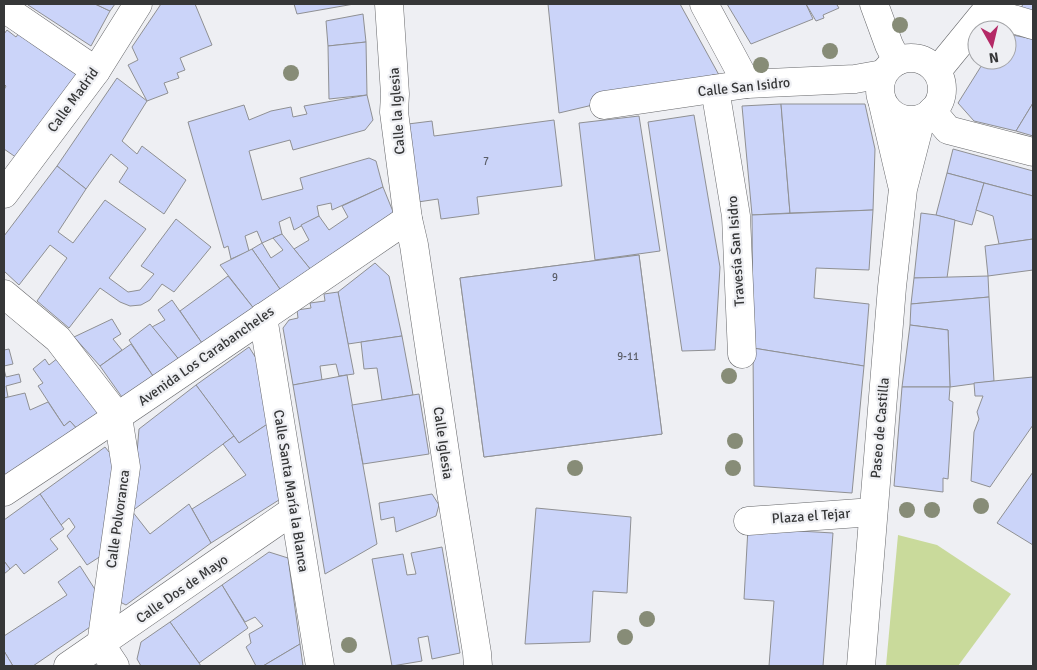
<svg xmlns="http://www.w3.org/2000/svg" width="1037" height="670" font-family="Signika,sans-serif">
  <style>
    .green { fill: #c9da9b }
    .building { fill: #cbd4f9; stroke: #8f9093; fill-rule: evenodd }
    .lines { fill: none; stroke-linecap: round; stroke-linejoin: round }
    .minor-casing { stroke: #67686b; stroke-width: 29 }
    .minor { stroke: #fff; stroke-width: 28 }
    .tree { fill: #878c77 }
    .labels { text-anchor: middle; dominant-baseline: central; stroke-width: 4.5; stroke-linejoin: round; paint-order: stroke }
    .number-label { font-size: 11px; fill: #5b5e68 }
    .street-label { font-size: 14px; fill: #363738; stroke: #eeeff3 }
  </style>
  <rect width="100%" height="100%" fill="#eeeff3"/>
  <!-- green -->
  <path class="green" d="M898,535L937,545L1011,594L958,666H886Z"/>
  <!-- building -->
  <g class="building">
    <path d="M29,4H95L110,11L91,46L28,5Z"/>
    <path d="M95,4H115L110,11Z"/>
    <path d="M161,4H195L212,45L180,58L185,70L177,73L179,78L164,83L168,93L147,101L128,65L138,60L132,47Z"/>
    <path d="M294,4H354L297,14Z"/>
    <path d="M548,4H680L719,75L559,113Z"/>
    <path d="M727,4H806L813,19L751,44Z"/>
    <path d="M806,4H840L837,5L839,8L823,15L824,18L816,21Z"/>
    <path d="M1023,4H1033V18L1018,15Z"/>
    <path d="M363,14L366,42L328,46L326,21Z"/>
    <path d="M7,30L16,37L19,33L82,77L20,160L4,149V90L6,86L4,84V34Z"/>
    <path d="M1007,34L1033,39V103L1016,131L974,121L958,103L985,60H1007Z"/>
    <path d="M366,42L367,95L329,99L328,46Z"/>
    <path d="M117,78L147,101L122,141L137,154L142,146L186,180L164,214L119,182L128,168L111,154L86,189L57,166Z"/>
    <path d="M367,95L373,120L365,130L293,150L290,140L249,151L262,200L303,189L300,178L369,158L376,161L383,187L332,210L331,203L317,206L319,216L294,230L290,217L279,222L282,234L262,243L257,231L245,236L249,251L231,259L228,246L224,248L188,122L244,105L249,120L271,111L291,107L293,117L307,114L304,106Z"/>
    <path d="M1033,103V136L1016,131Z"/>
    <path d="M781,104L790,213L752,215L742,106Z"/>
    <path d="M781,104H865L875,149L873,210L790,213Z"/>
    <path d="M694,115L720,267L715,350L682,351L648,122Z"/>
    <path d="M639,116L660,251L595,260L579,123Z"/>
    <path d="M554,120L562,186L477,197L479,214L441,219L438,199L418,202L408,124L432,121L434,136Z"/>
    <path d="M953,149L1033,171V196L947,173Z"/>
    <path d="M57,166L86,189L58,232L73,243L105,200L146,229L109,278L128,292L140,290L154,274L141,266L176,219L211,247L174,292L162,284L150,300L141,305L130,306L120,302L100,288L69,328L37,301L67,258L50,245L19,285L4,271V236Z"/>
    <path d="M947,173L984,183L972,225L936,215Z"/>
    <path d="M984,183L1033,196V239L999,244L993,216L976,210Z"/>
    <path d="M383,187L396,219L311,270L294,249L309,240L301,225L319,216L329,230L348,217L342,206Z"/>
    <path d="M873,210L869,270L816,268L814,298L869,304L864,366L753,348L752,215Z"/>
    <path d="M921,213L936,215L955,220L947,278H914Z"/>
    <path d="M282,234L311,270L282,292L252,249L262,243L271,258L283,250L273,238Z"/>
    <path d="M1033,239V270L988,276L985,246Z"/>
    <path d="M252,249L282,292L255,310L220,265Z"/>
    <path d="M639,255L662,434L484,457L460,278ZM587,309L600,320L608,380L597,395L536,403L522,391L514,331L525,317Z"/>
    <path d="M639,255L662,434L484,457L460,278Z"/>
    <path d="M375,263L389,276L402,336L348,344L338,292Z"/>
    <path d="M228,276L255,310L204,346L180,311Z"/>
    <path d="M988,276L989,297L911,304L914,278Z"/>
    <path d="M338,292L354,374L339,376L336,364L320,366L322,380L293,385L283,328L289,320L298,318L297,310L311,308L310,303L325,301L324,294Z"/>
    <path d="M989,297L994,381L950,387L948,330L910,325L911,304Z"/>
    <path d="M172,300L204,346L181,362L152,327L165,320L158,310Z"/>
    <path d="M112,319L121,334L113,339L122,350L100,366L74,337Z"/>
    <path d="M150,324L181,362L155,379L129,340Z"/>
    <path d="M910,325L948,330L950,387H902Z"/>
    <path d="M402,336L413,395L382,400L377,368L364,369L361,342Z"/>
    <path d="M131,344L155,379L124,400L100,366Z"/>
    <path d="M249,347L261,366L257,369L266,380L269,423L239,443L196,385Z"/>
    <path d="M753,348L864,366L852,493L754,486Z"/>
    <path d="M9,349L13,364L4,366V350Z"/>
    <path d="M63,354L103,411L78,430L70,421L64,426L38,386L43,383L33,369L45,359L49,365Z"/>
    <path d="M4,369L6,377L19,374L21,382L6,386L8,397L4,398Z"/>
    <path d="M347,375L377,544L325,574L293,385Z"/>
    <path d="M1033,377V425L990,487L971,481L974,432L979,419L977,412L983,396H975L974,383Z"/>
    <path d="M196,385L234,436L132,511L139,429Z"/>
    <path d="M902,387H950L949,400L953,402L948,479L943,478V492L894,486Z"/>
    <path d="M25,393L30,410L48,402L64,426L70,421L78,430L4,482V398Z"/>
    <path d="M419,394L429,454L363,464L352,405Z"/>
    <path d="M269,423L282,498L211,543L192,509L246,475L223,444L234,436L239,443Z"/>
    <path d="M105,447L117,462L101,556L87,565L67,536L75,527L69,518L61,525L40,494Z"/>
    <path d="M1033,472V545L997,523Z"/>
    <path d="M40,494L64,529L50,539L58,549L24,574L16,564L10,569L4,561V520Z"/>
    <path d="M432,494L439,505L436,516L396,532L394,517L381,520L379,503Z"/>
    <path d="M189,504L211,543L126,605L120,602L132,511L150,534Z"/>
    <path d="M536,508L631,517L627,593L593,591L590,642L525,644Z"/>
    <path d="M748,528L833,533L823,666H769L774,601L744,599Z"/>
    <path d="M442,547L460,653L432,659L428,636L418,638L422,661L392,666L372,559L403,554L407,575L416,574L411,553Z"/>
    <path d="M269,552L288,558L300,644L263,666H256L246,647L251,643L249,634L263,626L255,617L245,622L222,585Z"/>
    <path d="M4,561L10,569L4,574Z"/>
    <path d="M80,566L96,591L93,625L33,666H13L4,651V636L67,595L58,582Z"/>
    <path d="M222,585L248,628L199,663L170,622Z"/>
    <path d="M170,622L199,663L201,666H141L137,659L141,642Z"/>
    <path d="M300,644L303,666H263Z"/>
    <path d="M4,651L13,666H4Z"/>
  </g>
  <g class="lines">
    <!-- minor casing -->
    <g class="minor-casing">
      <g id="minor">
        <path d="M389,4L395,94L394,112L408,219L414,245L451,492L477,653L478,666"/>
        <path d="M704,4L747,84"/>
        <path d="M874,4L889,45L897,61"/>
        <path d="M4,8L96,71"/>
        <path d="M986,11L1033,25"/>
        <circle cx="911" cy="89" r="31"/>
        <path d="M937,71L986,11L991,4"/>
        <path d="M715,89L736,216L742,354"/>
        <path d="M883,104L902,185"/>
        <path d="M604,105L747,84L855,79L883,74"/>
        <path d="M932,111L948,130L1033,152"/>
        <path d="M4,194L96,71L138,4"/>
        <path d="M4,294L58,339L118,417L126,467L101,645L115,666"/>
        <path d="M263,317L320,666"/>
        <path d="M4,492C140,403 273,310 408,219"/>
        <path d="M748,521L873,512"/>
        <path d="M68,666L294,510"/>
        <path d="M861,666L892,287L903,189L921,119"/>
      </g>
    </g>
    <!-- minor -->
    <use href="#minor" class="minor"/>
  </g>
  <!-- trees -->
  <g class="tree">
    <circle cx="900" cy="25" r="8"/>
    <circle cx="830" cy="51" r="8"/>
    <circle cx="761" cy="65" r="8"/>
    <circle cx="291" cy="73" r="8"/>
    <circle cx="729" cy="376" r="8"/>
    <circle cx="735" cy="441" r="8"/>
    <circle cx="575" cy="468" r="8"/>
    <circle cx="733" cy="468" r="8"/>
    <circle cx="981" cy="506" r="8"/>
    <circle cx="907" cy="510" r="8"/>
    <circle cx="932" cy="510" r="8"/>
    <circle cx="647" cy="619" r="8"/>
    <circle cx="625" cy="637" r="8"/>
    <circle cx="349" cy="645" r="8"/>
  </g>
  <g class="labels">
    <!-- number labels -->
    <g class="number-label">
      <text x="486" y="161">7</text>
      <text x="555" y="277">9</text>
      <text x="628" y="356">9-11</text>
    </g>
    <!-- street labels -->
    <g class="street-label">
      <text transform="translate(744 87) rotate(-6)">Calle San Isidro</text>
      <text transform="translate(73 100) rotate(-54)">Calle Madrid</text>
      <text transform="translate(397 111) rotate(-94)">Calle la Iglesia</text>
      <text transform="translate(736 251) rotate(-94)">Travesía San Isidro</text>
      <text transform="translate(206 356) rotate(-35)">Avenida Los Carabancheles</text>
      <text transform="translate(880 428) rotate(-85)">Paseo de Castilla</text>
      <text transform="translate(443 443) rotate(82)">Calle Iglesia</text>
      <text transform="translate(291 491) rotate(81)">Calle Santa María la Blanca</text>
      <text transform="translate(811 516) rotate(-4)">Plaza el Tejar</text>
      <text transform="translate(118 519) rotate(-82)">Calle Polvoranca</text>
      <text transform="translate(182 589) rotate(-35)">Calle Dos de Mayo</text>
    </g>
  </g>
  <!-- border -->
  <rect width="1037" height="670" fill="none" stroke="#363738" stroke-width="10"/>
  <!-- north arrow -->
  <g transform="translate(992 45) rotate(172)"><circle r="24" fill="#eeeff3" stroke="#a4a5a8"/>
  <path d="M0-4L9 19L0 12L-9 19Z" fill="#b42966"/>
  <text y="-8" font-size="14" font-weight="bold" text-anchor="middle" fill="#363738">N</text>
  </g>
</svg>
